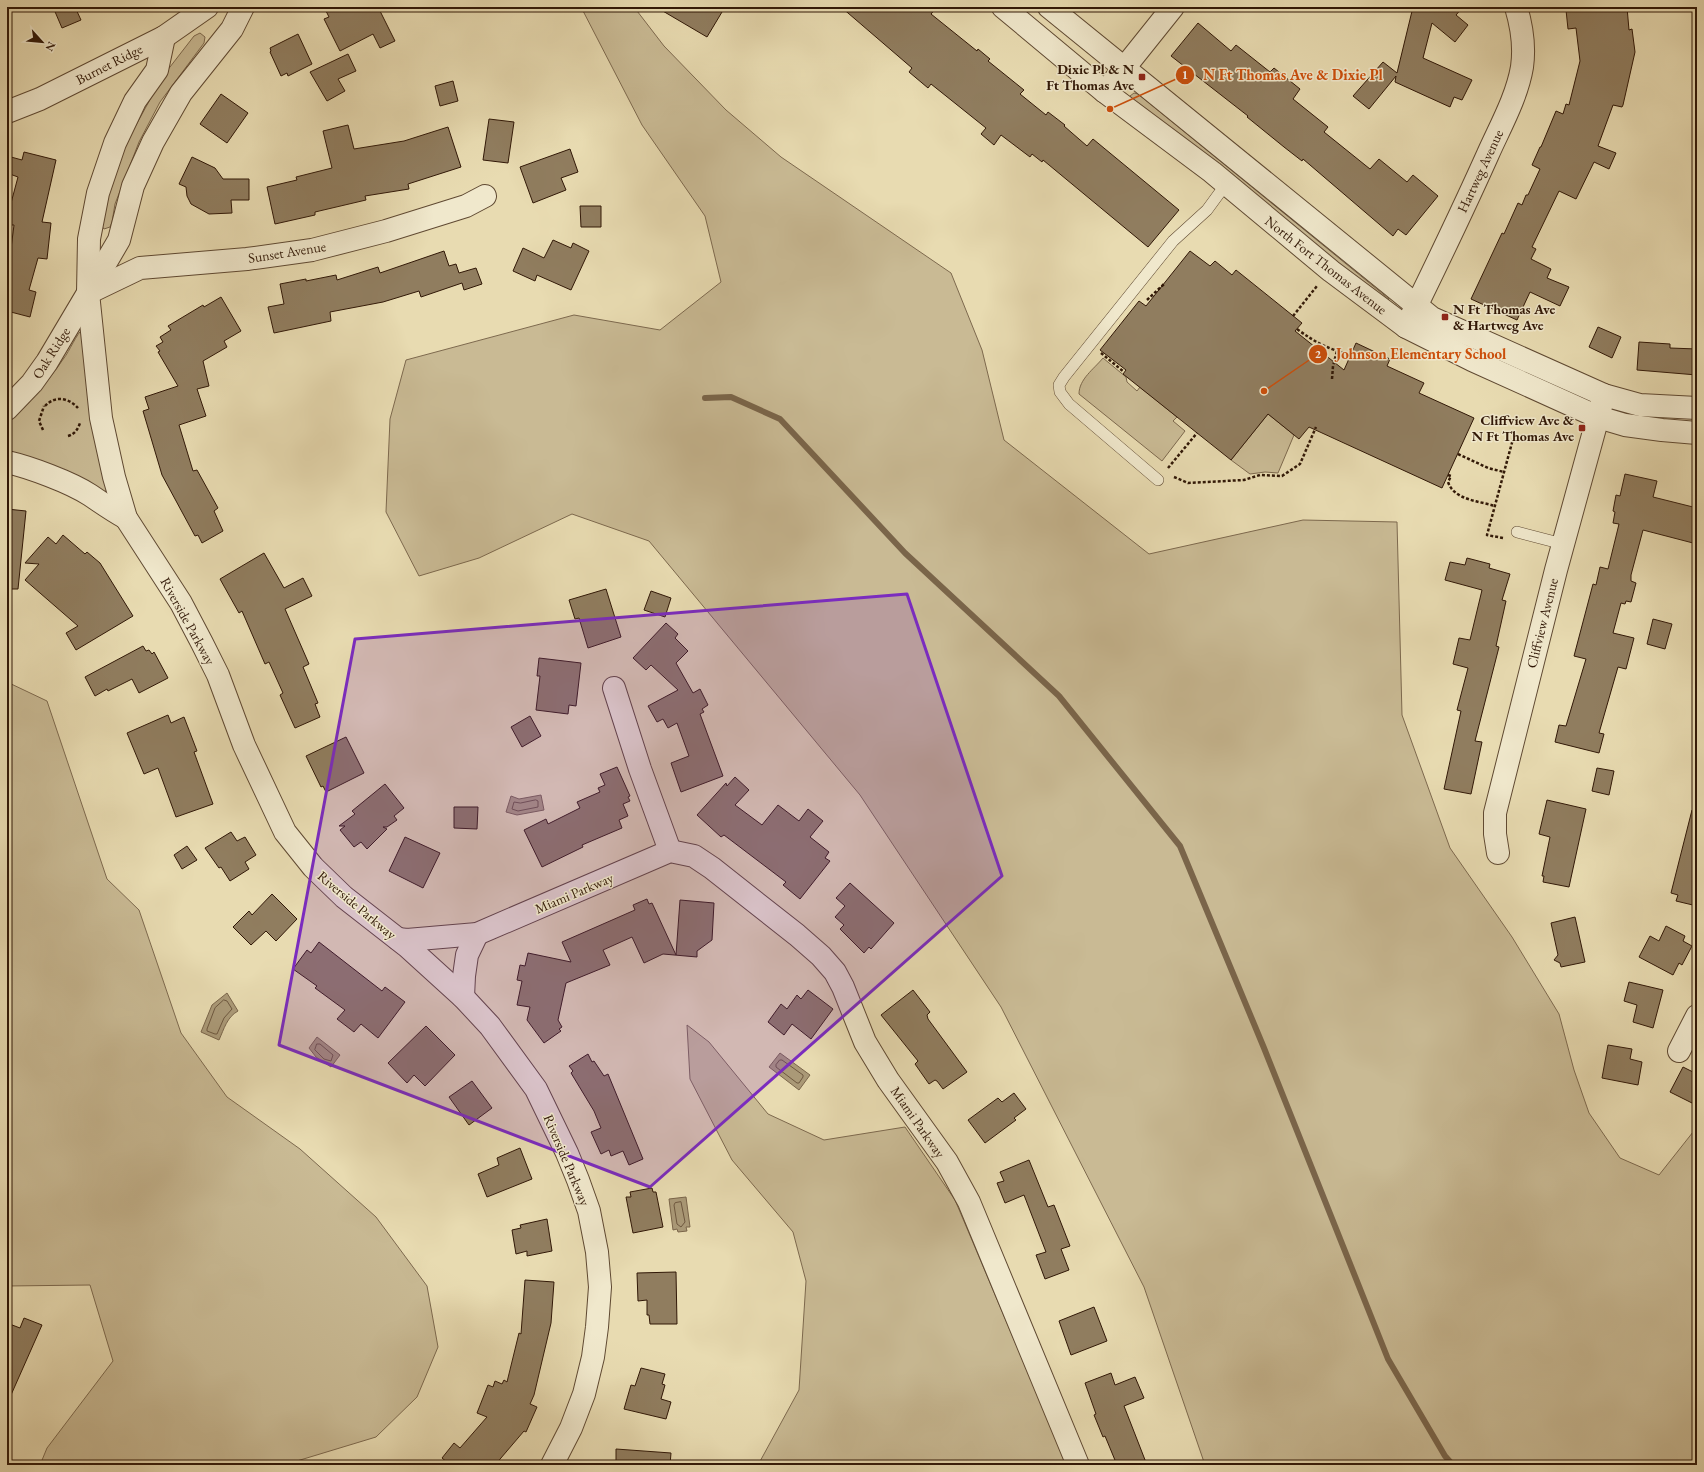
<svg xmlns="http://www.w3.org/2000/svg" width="1704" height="1472" font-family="'EB Garamond',serif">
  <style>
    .green { fill: #c9ba94; stroke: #7d694e }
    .water { fill: #a97; stroke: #7a654a }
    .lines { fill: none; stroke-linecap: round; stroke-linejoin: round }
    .shore { stroke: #6e583f; stroke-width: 1 }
    .stream { stroke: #7a654a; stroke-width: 6 }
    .building { fill: #907d5f; stroke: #311807 }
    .service-casing { stroke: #5f4932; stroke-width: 12 }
    .minor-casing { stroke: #5f4932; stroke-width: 24 }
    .tertiary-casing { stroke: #5f4932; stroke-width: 24 }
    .path { stroke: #311807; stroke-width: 2.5; stroke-dasharray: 3 2; stroke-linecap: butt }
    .service { stroke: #f0e8cc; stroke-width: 11 }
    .minor { stroke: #f0e8cc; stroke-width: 22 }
    .tertiary { stroke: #f0e8cc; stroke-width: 22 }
    .marked { fill: #7b2cbf; fill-opacity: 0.2; stroke: #7b2cbf; stroke-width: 3; stroke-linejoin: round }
    .poi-dot { fill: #8f2418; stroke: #f0e8cc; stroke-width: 1.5 }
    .labels { text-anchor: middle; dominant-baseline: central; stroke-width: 3; stroke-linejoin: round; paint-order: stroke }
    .street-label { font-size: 14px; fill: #311807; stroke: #f0e8cc }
    .poi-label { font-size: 14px; font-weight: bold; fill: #311807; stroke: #f0e8cc; text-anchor: end }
    .leader { fill: none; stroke: #cd4f0b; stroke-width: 1.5 }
    .callout-dot { fill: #cd4f0b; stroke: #f0e8cc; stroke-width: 1.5 }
    .mark-label { font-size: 12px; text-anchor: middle; font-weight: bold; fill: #fff }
    .callout-label { font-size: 15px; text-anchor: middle; font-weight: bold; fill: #cd4f0b; stroke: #f0e8cc; stroke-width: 3; stroke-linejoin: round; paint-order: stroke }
  </style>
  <rect width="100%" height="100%" fill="#e8dbb1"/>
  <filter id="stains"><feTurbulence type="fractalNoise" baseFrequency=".005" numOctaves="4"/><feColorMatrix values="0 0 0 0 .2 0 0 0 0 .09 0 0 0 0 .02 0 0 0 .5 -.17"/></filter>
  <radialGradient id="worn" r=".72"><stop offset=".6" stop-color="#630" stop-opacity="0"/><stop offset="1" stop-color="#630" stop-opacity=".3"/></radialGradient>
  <!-- green -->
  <g class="green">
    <path d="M581,7H634L664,46L726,110L781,157L951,273L982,350L1004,440L1149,554L1303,520L1397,522L1402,715L1450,848L1512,937L1559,1014L1574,1070L1589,1113L1620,1158L1659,1175L1697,1127V1465H1205L1144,1287L1001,1007L860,795L649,541L572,514L479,558L419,576L386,512L390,419L406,360L574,315L660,330L721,282L705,216L642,125Z"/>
    <path d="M200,33L205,37L204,43L160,102L139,142L115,204L112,222L110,227L104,229L99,222L120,154L163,76L194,36Z"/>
    <path d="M1134,93L1138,94L1389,299L1383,308L1129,101L1130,96Z"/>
    <path d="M82,330L109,487L106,491L102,492L7,453V423C27,407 49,380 64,358C69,352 77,333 82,330Z"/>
    <path d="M1103,358L1126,377L1127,382L1137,391L1140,387L1177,417L1173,421L1185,431L1162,461L1079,394C1079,379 1094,369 1103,358Z"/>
    <path d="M1268,414L1294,435L1278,473L1265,472L1250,474L1231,460Z"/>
    <path d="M7,682L47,701L107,879L139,910L181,1033L227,1097L300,1149L376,1217L427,1286L438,1347L417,1397L376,1437L287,1464L281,1465H40L47,1448L113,1361L90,1285L7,1286Z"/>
    <path d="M687,1025L709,1042L768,1114L824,1140L905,1127L955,1200L1067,1465H758L799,1390L806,1281L793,1232L732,1160L690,1079Z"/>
  </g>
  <!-- water -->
  <g class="water">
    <path d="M541,795L544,810L517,815L506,812L511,796L519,799Z"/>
    <path d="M227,993L238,1011C227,1017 224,1029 219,1040L201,1032L212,1005Z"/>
    <path d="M317,1037L340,1055L331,1067L316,1057L309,1048Z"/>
    <path d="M780,1053L810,1075L799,1090L769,1067Z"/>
    <path d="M686,1197L690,1227H686L687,1231L678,1232L677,1229L673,1230L669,1199Z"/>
  </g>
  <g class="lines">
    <!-- shore -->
    <g class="shore">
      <path d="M536,800L538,801V807L518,811L512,809L514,802L520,803Z"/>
      <path d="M224,1000L227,1001L232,1009L224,1018L217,1034H215L207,1031V1029L215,1008Z"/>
      <path d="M317,1044H320L333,1055L331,1061L324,1059L315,1050Z"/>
      <path d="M780,1060H782L803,1075V1077L799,1083H797L776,1067V1065Z"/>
      <path d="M681,1202L685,1222L681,1227L677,1224L674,1205L675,1203Z"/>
    </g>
    <!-- stream -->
    <path class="stream" d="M705,398L731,397L780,419L905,553L1059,696L1180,846L1264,1048L1388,1359L1445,1456L1453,1465"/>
  </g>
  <!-- building -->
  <g class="building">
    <path d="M53,7H75L81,20L62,28Z"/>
    <path d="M324,7H378L395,41L380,48L373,34L340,51L324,19L329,17Z"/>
    <path d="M656,7H725L707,37Z"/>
    <path d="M841,7H937L931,14L977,51L978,49L990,59L988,61L1024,90L1020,94L1046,115L1048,112L1065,125L1064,126L1087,146L1093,139L1179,210L1148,247L1043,160L1042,162L1032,154L1030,157L1001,135L994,145L981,134L986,128L931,84L928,88L909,72L912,68Z"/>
    <path d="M1413,7H1463L1456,15L1468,25L1455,42L1432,23L1423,58L1472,80L1462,100L1454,97L1450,107L1395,82L1396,76L1369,109L1353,96L1383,62L1397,73Z"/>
    <path d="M1574,7H1627L1629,30L1632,29L1635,52L1623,105L1622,107L1613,105L1598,146L1616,153L1609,169L1594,162L1576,199L1559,191L1532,247L1536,249L1531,259L1551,269L1547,278L1569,287L1560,306L1530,292L1517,320L1471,299L1502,233L1504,234L1518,203L1522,205L1526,195H1528L1540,169L1532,165L1540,147H1541L1556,111L1563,114L1566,104L1569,105L1580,61L1576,28L1568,29L1566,10H1575Z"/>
    <path d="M1198,23L1231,51L1236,45L1270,72L1274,68L1300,89L1293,99L1328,127L1324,132L1370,169L1379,159L1407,182L1413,175L1438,196L1406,235L1398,229L1393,236L1303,159L1302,161L1284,147L1247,117L1248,116L1171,56Z"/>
    <path d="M298,34L312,64L288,76L287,73L281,76L270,52L271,51L270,48Z"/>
    <path d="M348,54L356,71L338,79L345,91L327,101L310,72Z"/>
    <path d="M453,81L458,101L440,106L435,86Z"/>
    <path d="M221,94L248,113L227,143L200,124Z"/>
    <path d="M489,119L514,122L508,163L483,160Z"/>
    <path d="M348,125L354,149L404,141L448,127L461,167L408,184L409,189L365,196L366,200L315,212V215L275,224L267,187L297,180L296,177L332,168L323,131Z"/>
    <path d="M570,149L578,172L561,178L566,190L533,203L520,167Z"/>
    <path d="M24,152L56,160L42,222L51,223L47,259L38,258L29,290L36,292L30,317L7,311V280L14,225H7V218L18,177L7,173L11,157L22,160Z"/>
    <path d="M192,157L215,168L223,179H249V200H231L232,213L209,214L191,204L187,196L186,187L179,184Z"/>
    <path d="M580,206H601V227H581Z"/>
    <path d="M553,240L571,248L573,243L589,251L571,290L537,275L535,281L513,271L523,248L544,258Z"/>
    <path d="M444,251L449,266L456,264L459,273L476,268L482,284L464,290L462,283L421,297L419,291L383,302L330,312L331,321L274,333L268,307L284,304L280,284L306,279V281L336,275L337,280L378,267L380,273Z"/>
    <path d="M1190,251L1210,266L1215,261L1232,275L1236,270L1302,323L1295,331L1344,370L1356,343L1390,359L1387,366L1424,383L1419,393L1474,418L1442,488L1309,427L1299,439L1268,414L1231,460L1123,374L1126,370L1100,350L1139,301L1146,306Z"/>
    <path d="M221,297L241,331L224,341L227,347L203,361L209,386L197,389L206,416L179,425L193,471L197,470L218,508L214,511L223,531L202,543L198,535L195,536L162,475L143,411L149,409L145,397L178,386L158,352L160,351L156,346L163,342L160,337L171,330L168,326L203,305L204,307Z"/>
    <path d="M1598,327L1621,337L1612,358L1589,347Z"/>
    <path d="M1639,342L1670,344V348L1697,349V375L1637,370Z"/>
    <path d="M1625,474L1657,481L1653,497L1697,508V525L1693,543L1643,530L1631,575V581L1636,583L1631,602L1626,601L1625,604L1621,603L1613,633L1634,638L1626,669L1618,667L1599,733L1604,734L1599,753L1555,742L1559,725L1566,726L1586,659L1574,656L1593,584L1596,585L1600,567L1608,569L1619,524L1613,523L1615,512L1613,511L1616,495L1620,496Z"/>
    <path d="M7,509L26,511L18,589H7Z"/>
    <path d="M63,535L85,554L87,552L100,563L133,616L76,650L66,633L78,626L25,580L39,564L25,563L48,537L56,544Z"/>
    <path d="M264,553L284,588L303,578L312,596L285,609L309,664L303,667L318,703L315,704L320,717L295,728L280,695L283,693L269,662L265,664L242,611L239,613L220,579Z"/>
    <path d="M1467,558L1490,564L1489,568L1510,574L1502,600L1506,601L1496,646L1499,647L1475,741L1482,742L1471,794L1444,789L1461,711L1457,710L1468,668L1453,664L1459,638L1470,640L1482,590L1445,580L1450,562L1465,565Z"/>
    <path d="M606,589L621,637L588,648L579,618L575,619L569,600Z"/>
    <path d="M651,591L671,598L665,617L644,610Z"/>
    <path d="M1653,619L1672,624L1665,649L1647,644Z"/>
    <path d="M666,623L678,634L675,638L688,651L676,663L693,693L700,689L708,705L702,709L704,712L700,714L723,776L681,792L671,763L689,756L677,723L668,728L663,719L657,722L648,706L678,690L651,665L646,670L633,658Z"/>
    <path d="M143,646L146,651L149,650L152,654L154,652L168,678L139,693L132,679L108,691L107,689L95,696L85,677Z"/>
    <path d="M539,658L581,663L576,706L569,705L568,714L536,710L540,676H537Z"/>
    <path d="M168,715L171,723L184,717L197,751L194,752L213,804L176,817L158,768L144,774L127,733Z"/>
    <path d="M530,716L541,736L522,747L511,727Z"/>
    <path d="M346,737L364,773L326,792L323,786L321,787L306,756Z"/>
    <path d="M617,767L630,796L628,797L630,801L623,804L628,816L619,820L622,828L582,845L583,847L542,867L524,830L546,819L548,824L580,808L577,802L600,792L598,788L605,785L600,774Z"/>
    <path d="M1597,768L1614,771L1609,795L1592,791Z"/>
    <path d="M735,777L749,790L735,805L762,825L778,805L799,821L808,809L823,821L810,837L829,852L825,858L830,861L800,899L783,885L786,882L724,835L721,837L697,815L726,783L727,786Z"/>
    <path d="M385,784L404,808L394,816L397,820L387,827H383L387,829L367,849L361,842L354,847L340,830L345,826H339L355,814L352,811Z"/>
    <path d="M1547,800L1586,809L1569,887L1543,882L1544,876H1542L1550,837L1539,834Z"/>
    <path d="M454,807H478L477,829L454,828Z"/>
    <path d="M1692,810H1697V906L1676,901L1678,895L1671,893Z"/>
    <path d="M231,832L237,841L245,837L256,855L245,862L249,869L230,881L221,867L219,868L205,848Z"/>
    <path d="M405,837L440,853L423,888L389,871Z"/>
    <path d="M187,846L197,860L182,869L174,855Z"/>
    <path d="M850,883L894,923L871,949L869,947L864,953L840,929L844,925L835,917L845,906L836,898Z"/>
    <path d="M272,894L297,919L276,941L266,931L251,945L233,927L249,911L252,915Z"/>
    <path d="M647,899L649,904L652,903L676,955L680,900L714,903L712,940L697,951V957L663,954L644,963L632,937L603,950L610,965L566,983L558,1020L562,1027L559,1029L561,1031L544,1043L527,1020L530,1007L517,1005L522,981L517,980L520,965L525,966L528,953L571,962L562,942L635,910L633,905Z"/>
    <path d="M1575,917L1585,962L1561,967L1560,963L1554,960L1558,955L1551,923Z"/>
    <path d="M1666,926L1685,936L1683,941L1692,946L1682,965L1679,963L1673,975L1639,957L1650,936L1659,941Z"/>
    <path d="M319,942L382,991L385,987L405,1002L378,1038L361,1024L354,1032L337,1019L345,1010L315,988L317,986L293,969L307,950L311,953Z"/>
    <path d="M1629,982L1663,990L1653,1028L1633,1022L1637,1005L1624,1001Z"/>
    <path d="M808,990L833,1009L811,1039L792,1024L784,1035L768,1022L781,1004L787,1009L797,995L801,999Z"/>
    <path d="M913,990L930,1012L927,1015L928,1019L967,1072L943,1089L937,1081L935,1080L929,1084L915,1064L918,1061L881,1015Z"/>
    <path d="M426,1026L455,1055L425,1086L414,1075L407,1083L388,1063Z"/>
    <path d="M1608,1045L1632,1049L1630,1059L1642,1062L1638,1085L1602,1078Z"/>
    <path d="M588,1054L592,1062L594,1061L604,1076L608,1074L643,1159L629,1165L623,1151L611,1156L609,1150L601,1154L591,1132L601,1128L594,1111L571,1073L573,1071L569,1066Z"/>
    <path d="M1683,1067L1697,1074V1095L1692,1103L1670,1092Z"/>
    <path d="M472,1081L492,1108L469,1125L449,1097Z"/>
    <path d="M1014,1093L1026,1109L1014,1118L1016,1120L985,1143L968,1120L998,1098L1002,1102Z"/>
    <path d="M520,1148L532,1179L487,1197L478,1174L499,1165L497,1158Z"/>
    <path d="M1029,1160L1048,1207L1054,1205L1070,1246L1061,1249L1069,1270L1045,1279L1036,1255L1046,1252L1024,1195L1005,1203L997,1183L1004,1181L1000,1172Z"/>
    <path d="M652,1188L653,1192H656L663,1227L633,1233L626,1197H631L630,1192Z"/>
    <path d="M547,1219L552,1251L527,1256V1251L516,1254L512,1230L521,1228L520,1225Z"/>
    <path d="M676,1272L677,1324H650L649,1315H647V1300L638,1301L637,1273Z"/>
    <path d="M525,1280L554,1282L551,1323L534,1395L530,1404L537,1407L526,1432L524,1431L495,1465H446L448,1463L442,1458L454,1443L460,1448L487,1417L477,1413L488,1385L493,1387L495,1381L502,1384L504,1380L507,1382L519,1333L521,1334Z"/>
    <path d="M1094,1307L1107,1341L1071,1355L1059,1321Z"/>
    <path d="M24,1318L42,1325L7,1404V1323L20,1328Z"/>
    <path d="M641,1368L665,1374L662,1384L665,1385L661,1399L671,1402L666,1419L624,1409L631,1385L635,1386Z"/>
    <path d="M1111,1373L1115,1385L1135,1377L1144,1398L1124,1406L1147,1465H1117L1105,1436L1103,1437L1094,1415L1096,1414L1085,1383Z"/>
    <path d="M616,1449L671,1453L670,1465H616Z"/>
  </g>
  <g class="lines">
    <!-- service casing -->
    <g class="service-casing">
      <g id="service">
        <path d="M1158,480L1069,404L1060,392L1059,385L1064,377L1173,241L1207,210L1226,184"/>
        <path d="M1517,532L1563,544"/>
      </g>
    </g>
    <!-- minor casing -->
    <g class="minor-casing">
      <g id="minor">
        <path d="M164,37L157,70L135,101L115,143L98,193L89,239L88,293L101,418L114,477L126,518L181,603L202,643L218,675L244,745L285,832L313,867L344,897L408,947L463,997L490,1026L536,1089L567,1153L578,1180L589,1211L597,1252L600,1287L597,1327L593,1357L584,1394L571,1428L552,1465"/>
        <path d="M1105,92L1173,7"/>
        <path d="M7,112L40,99L164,37L207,7"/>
        <path d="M88,293L140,268L247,259L312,250L386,231L466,206L485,196"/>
        <path d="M1406,327C1434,270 1462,212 1488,154C1500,127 1517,97 1522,67C1525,46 1522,27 1516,7"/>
        <path d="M7,409L32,383L47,362L88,293L119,240L133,186L153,142L181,93L232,29L243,7"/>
        <path d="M7,462C29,467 70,482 90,495C102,503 113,511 126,518"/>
        <path d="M614,688L640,769L670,851"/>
        <path d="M1498,853L1495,834V813L1556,570L1604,395"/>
        <path d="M398,939L407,940L477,934L670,851L694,856L712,868L797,935L821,956L835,972L843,987L865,1042L888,1080L947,1162L969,1202L1078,1465"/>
        <path d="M463,997L464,976L467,955L477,934"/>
        <path d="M1679,1051L1697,1016"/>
      </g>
    </g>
    <!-- tertiary casing -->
    <g class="tertiary-casing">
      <g id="tertiary">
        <path d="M1003,7L1105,92L1212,172L1331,271L1406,327L1472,360L1598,417L1625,425L1662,430L1697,433"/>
        <path d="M1049,7L1432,318L1604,395L1640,405L1697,408"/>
      </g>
    </g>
    <!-- path -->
    <g class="path">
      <path d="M1147,300L1164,284"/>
      <path d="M1293,316L1317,286"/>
      <path d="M1297,329C1316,343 1328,349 1351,355"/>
      <path d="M1101,353L1124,372"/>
      <path d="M1332,379L1333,366L1337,351"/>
      <path d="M45,406C55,395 69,398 78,408"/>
      <path d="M43,430L39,421L44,406"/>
      <path d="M68,436C75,434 78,429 80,423"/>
      <path d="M1458,454L1488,468L1504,472"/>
      <path d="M1168,468L1197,433"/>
      <path d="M1448,475L1451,476L1448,482C1454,500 1479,501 1495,506"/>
      <path d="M1174,477L1188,483L1244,480L1260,475L1282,476L1300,464L1316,427"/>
      <path d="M1503,538L1487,535L1513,439"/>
    </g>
    <!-- service -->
    <use href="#service" class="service"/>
    <!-- minor -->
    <use href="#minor" class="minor"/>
    <!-- tertiary -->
    <use href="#tertiary" class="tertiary"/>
  </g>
  <!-- marked area -->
  <path class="marked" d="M907,594L1002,876L650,1187L279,1045L355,639Z"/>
  <!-- markers -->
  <g class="poi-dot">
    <rect x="1138" y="73" width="8" height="8" rx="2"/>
    <rect x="1441" y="313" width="8" height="8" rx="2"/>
    <rect x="1578" y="424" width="8" height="8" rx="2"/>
  </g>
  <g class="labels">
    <!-- street labels -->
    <g class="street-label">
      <text transform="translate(109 64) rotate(-27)">Burnet Ridge</text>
      <text transform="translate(1480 171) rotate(-65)">Hartweg Avenue</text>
      <text transform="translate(287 252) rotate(-9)">Sunset Avenue</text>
      <text transform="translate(1326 265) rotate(38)">North Fort Thomas Avenue</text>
      <text transform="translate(51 353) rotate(-58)">Oak Ridge</text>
      <text transform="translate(188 621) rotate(61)">Riverside Parkway</text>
      <text transform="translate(1542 623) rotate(-76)">Cliffview Avenue</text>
      <text transform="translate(574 893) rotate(-23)">Miami Parkway</text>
      <text transform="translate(357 905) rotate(40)">Riverside Parkway</text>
      <text transform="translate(918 1122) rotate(55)">Miami Parkway</text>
      <text transform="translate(567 1160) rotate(67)">Riverside Parkway</text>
    </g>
    <!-- poi labels -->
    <g class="poi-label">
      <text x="1134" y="69">Dixie Pl &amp; N<tspan x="1134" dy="16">Ft Thomas Ave</tspan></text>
      <text x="1453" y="309" text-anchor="start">N Ft Thomas Ave<tspan x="1453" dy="16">&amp; Hartweg Ave</tspan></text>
      <text x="1574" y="420">Cliffview Ave &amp;<tspan x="1574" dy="16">N Ft Thomas Ave</tspan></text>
    </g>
  </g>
  <!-- callouts -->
  <path class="leader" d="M1110 109L1185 75M1264 391L1318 354"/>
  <g class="callout-dot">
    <circle cx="1110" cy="109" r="4"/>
    <circle cx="1264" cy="391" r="4"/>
    <circle cx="1185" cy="75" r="10"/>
    <circle cx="1318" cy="354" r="10"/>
  </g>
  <g class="mark-label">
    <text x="1185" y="79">1</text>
    <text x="1318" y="358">2</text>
  </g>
  <g class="callout-label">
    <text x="1293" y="80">N Ft Thomas Ave &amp; Dixie Pl</text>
    <text x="1421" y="359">Johnson Elementary School</text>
  </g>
  <!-- margin -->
  <rect width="1704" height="1472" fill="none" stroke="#e8dbb1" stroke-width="24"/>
  <rect x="8" y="8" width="1688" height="1456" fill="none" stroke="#311807" stroke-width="2"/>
  <rect x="12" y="12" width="1680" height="1448" fill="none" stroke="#311807"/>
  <!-- north arrow -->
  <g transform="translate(42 42) rotate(117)" stroke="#f0e8cc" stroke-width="3" paint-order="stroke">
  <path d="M0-3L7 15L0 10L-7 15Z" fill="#311807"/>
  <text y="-6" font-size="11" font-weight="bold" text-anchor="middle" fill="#311807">N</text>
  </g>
  <rect width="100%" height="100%" filter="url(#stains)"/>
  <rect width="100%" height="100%" fill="url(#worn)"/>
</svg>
